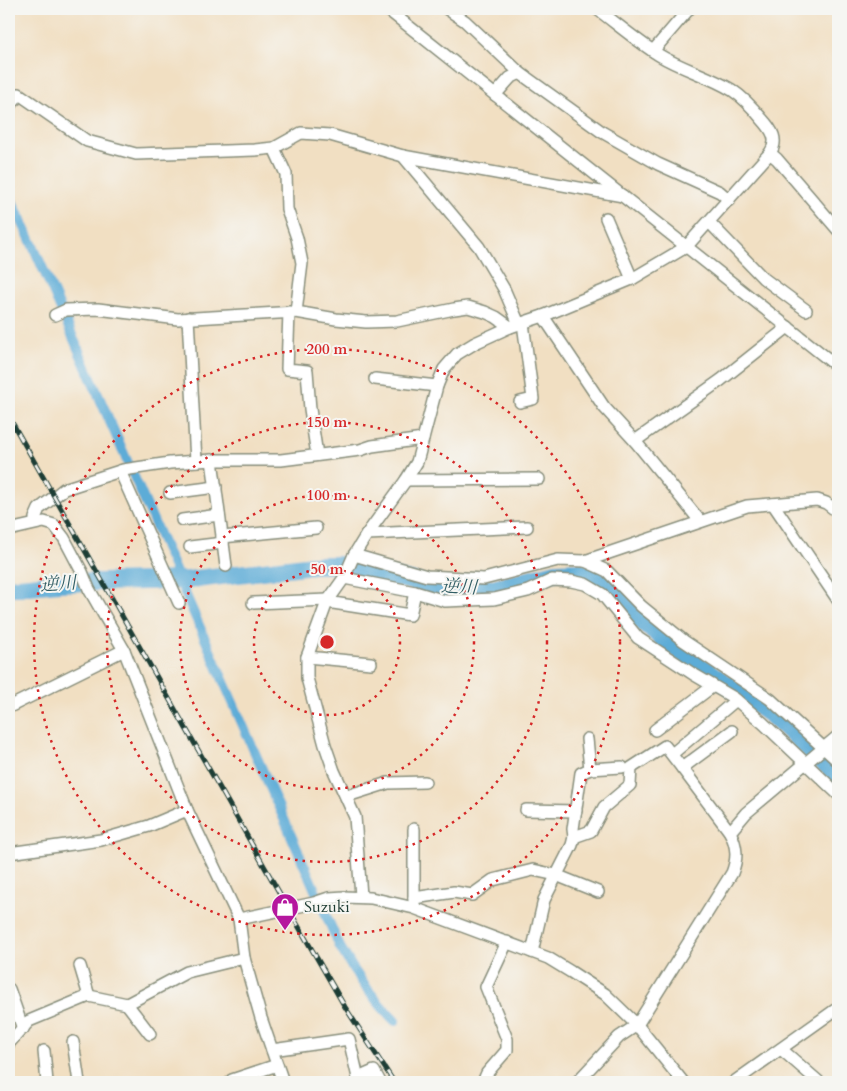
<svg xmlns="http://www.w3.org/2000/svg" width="847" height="1091" font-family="Cardo,'Noto Serif JP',serif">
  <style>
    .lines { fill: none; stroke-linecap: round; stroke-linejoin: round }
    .canal { stroke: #5dacd7; stroke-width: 10 }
    .river { stroke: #5dacd7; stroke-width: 18 }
    .minor-casing { stroke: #888e7b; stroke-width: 14 }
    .minor { stroke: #fff; stroke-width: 11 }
    .rail-casing { stroke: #1f3d34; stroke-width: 5 }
    .rail { stroke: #f6f6f2; stroke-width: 3; stroke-dasharray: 9; stroke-linecap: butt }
    .ring { fill: none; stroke: #d62828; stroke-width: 2.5; stroke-dasharray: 2.5 5 }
    .labels { text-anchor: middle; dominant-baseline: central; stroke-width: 4; stroke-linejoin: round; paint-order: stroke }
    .poi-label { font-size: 16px; fill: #1f3d34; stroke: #f6f6f2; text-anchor: start }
    .water-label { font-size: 18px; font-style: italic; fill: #325e65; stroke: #f6f6f2 }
    .centre { fill: #d62828; stroke: #f6f6f2; stroke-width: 2.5 }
    .ring-label { font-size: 15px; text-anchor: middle; font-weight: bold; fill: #d62828; stroke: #f6f6f2; stroke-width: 4; stroke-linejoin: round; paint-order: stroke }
  </style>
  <rect width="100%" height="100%" fill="#f6f6f2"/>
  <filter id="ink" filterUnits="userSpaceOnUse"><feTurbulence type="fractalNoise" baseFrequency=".02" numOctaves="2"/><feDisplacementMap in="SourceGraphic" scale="10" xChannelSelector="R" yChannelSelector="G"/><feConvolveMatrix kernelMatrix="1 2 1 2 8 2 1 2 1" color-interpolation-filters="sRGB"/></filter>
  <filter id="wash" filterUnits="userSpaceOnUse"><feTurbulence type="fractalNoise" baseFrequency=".0096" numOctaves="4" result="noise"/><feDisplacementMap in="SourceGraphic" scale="20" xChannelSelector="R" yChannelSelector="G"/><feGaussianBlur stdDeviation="1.12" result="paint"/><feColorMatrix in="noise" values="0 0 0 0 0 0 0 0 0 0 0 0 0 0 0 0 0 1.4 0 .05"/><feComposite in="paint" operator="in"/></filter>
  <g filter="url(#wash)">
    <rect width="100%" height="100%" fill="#f1dfc2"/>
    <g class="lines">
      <!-- canal -->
      <path class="canal" d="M9,195L26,230L340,947C355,974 373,999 395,1021"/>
      <!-- river -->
      <path class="river" d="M9,588L59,583L188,580L313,565H342L445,589L492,588L556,572L578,571L592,576L606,584L636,617L673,647L771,715L838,776"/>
    </g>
  </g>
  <g filter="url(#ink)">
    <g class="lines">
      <!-- minor casing -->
      <g class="minor-casing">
        <g id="minor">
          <path d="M387,9L838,367"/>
          <path d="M447,9L465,21L520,73L602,132L658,164L720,192L729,200"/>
          <path d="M653,51L689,9"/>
          <path d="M495,95L510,78L520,73"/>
          <path d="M9,107L19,94L87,141L136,154L255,150L274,148L301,133L330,135L403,156"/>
          <path d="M274,148L286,174L287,209L297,238L302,263L296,312"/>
          <path d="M770,153L777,159L838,230"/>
          <path d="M606,218L632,279"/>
          <path d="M709,222L763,278L806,310"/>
          <path d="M289,312L287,369L307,371L310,409L317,455"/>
          <path d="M55,315L66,310L98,309L178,319L296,312L336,319L366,322L397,321L454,309L468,307L485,312L496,317L510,327"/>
          <path d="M543,316L604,407L635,441L700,521"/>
          <path d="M188,318L196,461"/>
          <path d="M519,324L504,289L479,247L403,156L623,196"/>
          <path d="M375,379L437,386"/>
          <path d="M520,402L533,399L523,323"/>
          <path d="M635,441L721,380L788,327"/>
          <path d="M212,460L226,566"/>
          <path d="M120,471L179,603"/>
          <path d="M406,480L539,479"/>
          <path d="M170,493L216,487"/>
          <path d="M773,504L838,600"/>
          <path d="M182,520L219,515"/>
          <path d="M35,523V518L39,509L64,489L123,470L170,463L212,460H281L360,450L372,446L423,439"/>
          <path d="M9,530L44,522L54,525L64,538L82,572L89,589L124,650L187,810L239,919L244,958L261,1018L283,1082"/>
          <path d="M367,534L527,527"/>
          <path d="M222,537L316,528"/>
          <path d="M190,547L223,543"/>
          <path d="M354,555L427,576L484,579L558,560L585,561L607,571L641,606L684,641L770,699L838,761"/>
          <path d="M585,561L747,506L817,500L826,503L838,512"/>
          <path d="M344,578L415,592L445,601L494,599L528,591L552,580L571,581L585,584L602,594L638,638L693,674L734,698L763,723L838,794"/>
          <path d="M327,602L410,615L415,592"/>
          <path d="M253,603L328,600"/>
          <path d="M307,657L371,663"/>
          <path d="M9,707L124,650"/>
          <path d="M655,730L713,686"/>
          <path d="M587,739L590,769L622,767"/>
          <path d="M672,754L736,700"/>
          <path d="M347,796L388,783L425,782"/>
          <path d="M526,810L576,811"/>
          <path d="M414,829V904"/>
          <path d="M730,832L682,768L732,731"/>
          <path d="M574,837L591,831L604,807L630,785L631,768L665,746L682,768"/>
          <path d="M9,853L101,840L149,826L187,810"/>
          <path d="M361,896L355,817L334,771L325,745L307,678V657L327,602L344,578L354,555L367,534L406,480L417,462L437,386L444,369L457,354L475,343L510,327L543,316L632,279L686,247L770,153C779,140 772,130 762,119C753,108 744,98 732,90C709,76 682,69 659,55C637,41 617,24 597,9"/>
          <path d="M414,898L454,892L472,895L493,880L533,870L556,875L598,892"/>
          <path d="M239,919L314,903L329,898L344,897L371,898L414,908L548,958L571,972L605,994L637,1025L683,1082"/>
          <path d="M532,952L544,900L572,845L574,837L573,829L581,773L590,769"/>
          <path d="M80,966L89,996"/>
          <path d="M9,989L23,1029"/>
          <path d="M127,1004L150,1034"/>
          <path d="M73,1042L79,1082"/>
          <path d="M9,1043L29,1021L89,996L127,1004L187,972L244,958"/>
          <path d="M781,1049L819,1082"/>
          <path d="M272,1050L349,1039L359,1082"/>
          <path d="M44,1051L47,1082"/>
          <path d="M358,1078L374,1071L380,1082"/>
          <path d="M232,1080L277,1065"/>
          <path d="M483,1082L487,1073L507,1050V1039L486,987L507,942"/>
          <path d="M577,1082L619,1037L637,1025L732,873C738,858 737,846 730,832L746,813L838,736"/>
          <path d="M734,1082L838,1008"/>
        </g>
      </g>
      <!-- minor -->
      <use href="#minor" class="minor"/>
      <!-- rail casing -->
      <g class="rail-casing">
        <path id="rail" d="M9,417L288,908L345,1007L394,1082"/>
      </g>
      <!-- rail -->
      <use href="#rail" class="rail"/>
    </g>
  </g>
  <!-- distance rings -->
  <g class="ring">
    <circle cx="327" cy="642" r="73"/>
    <circle cx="327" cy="642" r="147"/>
    <circle cx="327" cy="642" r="220"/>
    <circle cx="327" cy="642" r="293"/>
  </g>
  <!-- icons -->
  <defs>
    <g id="shop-pin" transform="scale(1.4375)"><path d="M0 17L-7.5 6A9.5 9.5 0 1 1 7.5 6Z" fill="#b5179e" stroke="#f6f6f2"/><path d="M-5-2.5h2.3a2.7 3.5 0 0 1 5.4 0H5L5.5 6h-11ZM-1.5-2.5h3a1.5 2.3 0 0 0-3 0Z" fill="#fff"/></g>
  </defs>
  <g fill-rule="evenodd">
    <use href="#shop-pin" x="285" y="907"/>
  </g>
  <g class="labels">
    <!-- poi labels -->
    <g class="poi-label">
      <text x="304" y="907">Suzuki</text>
    </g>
    <!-- water labels -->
    <g class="water-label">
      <text transform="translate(58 584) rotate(-4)">逆川</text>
      <text transform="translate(459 587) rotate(3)">逆川</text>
    </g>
  </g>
  <circle cx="327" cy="642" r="8" class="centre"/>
  <g class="ring-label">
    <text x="327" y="354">200 m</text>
    <text x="327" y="427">150 m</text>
    <text x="327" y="500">100 m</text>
    <text x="327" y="574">50 m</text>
  </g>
  <!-- margin -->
  <rect width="847" height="1091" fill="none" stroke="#f6f6f2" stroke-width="30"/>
</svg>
